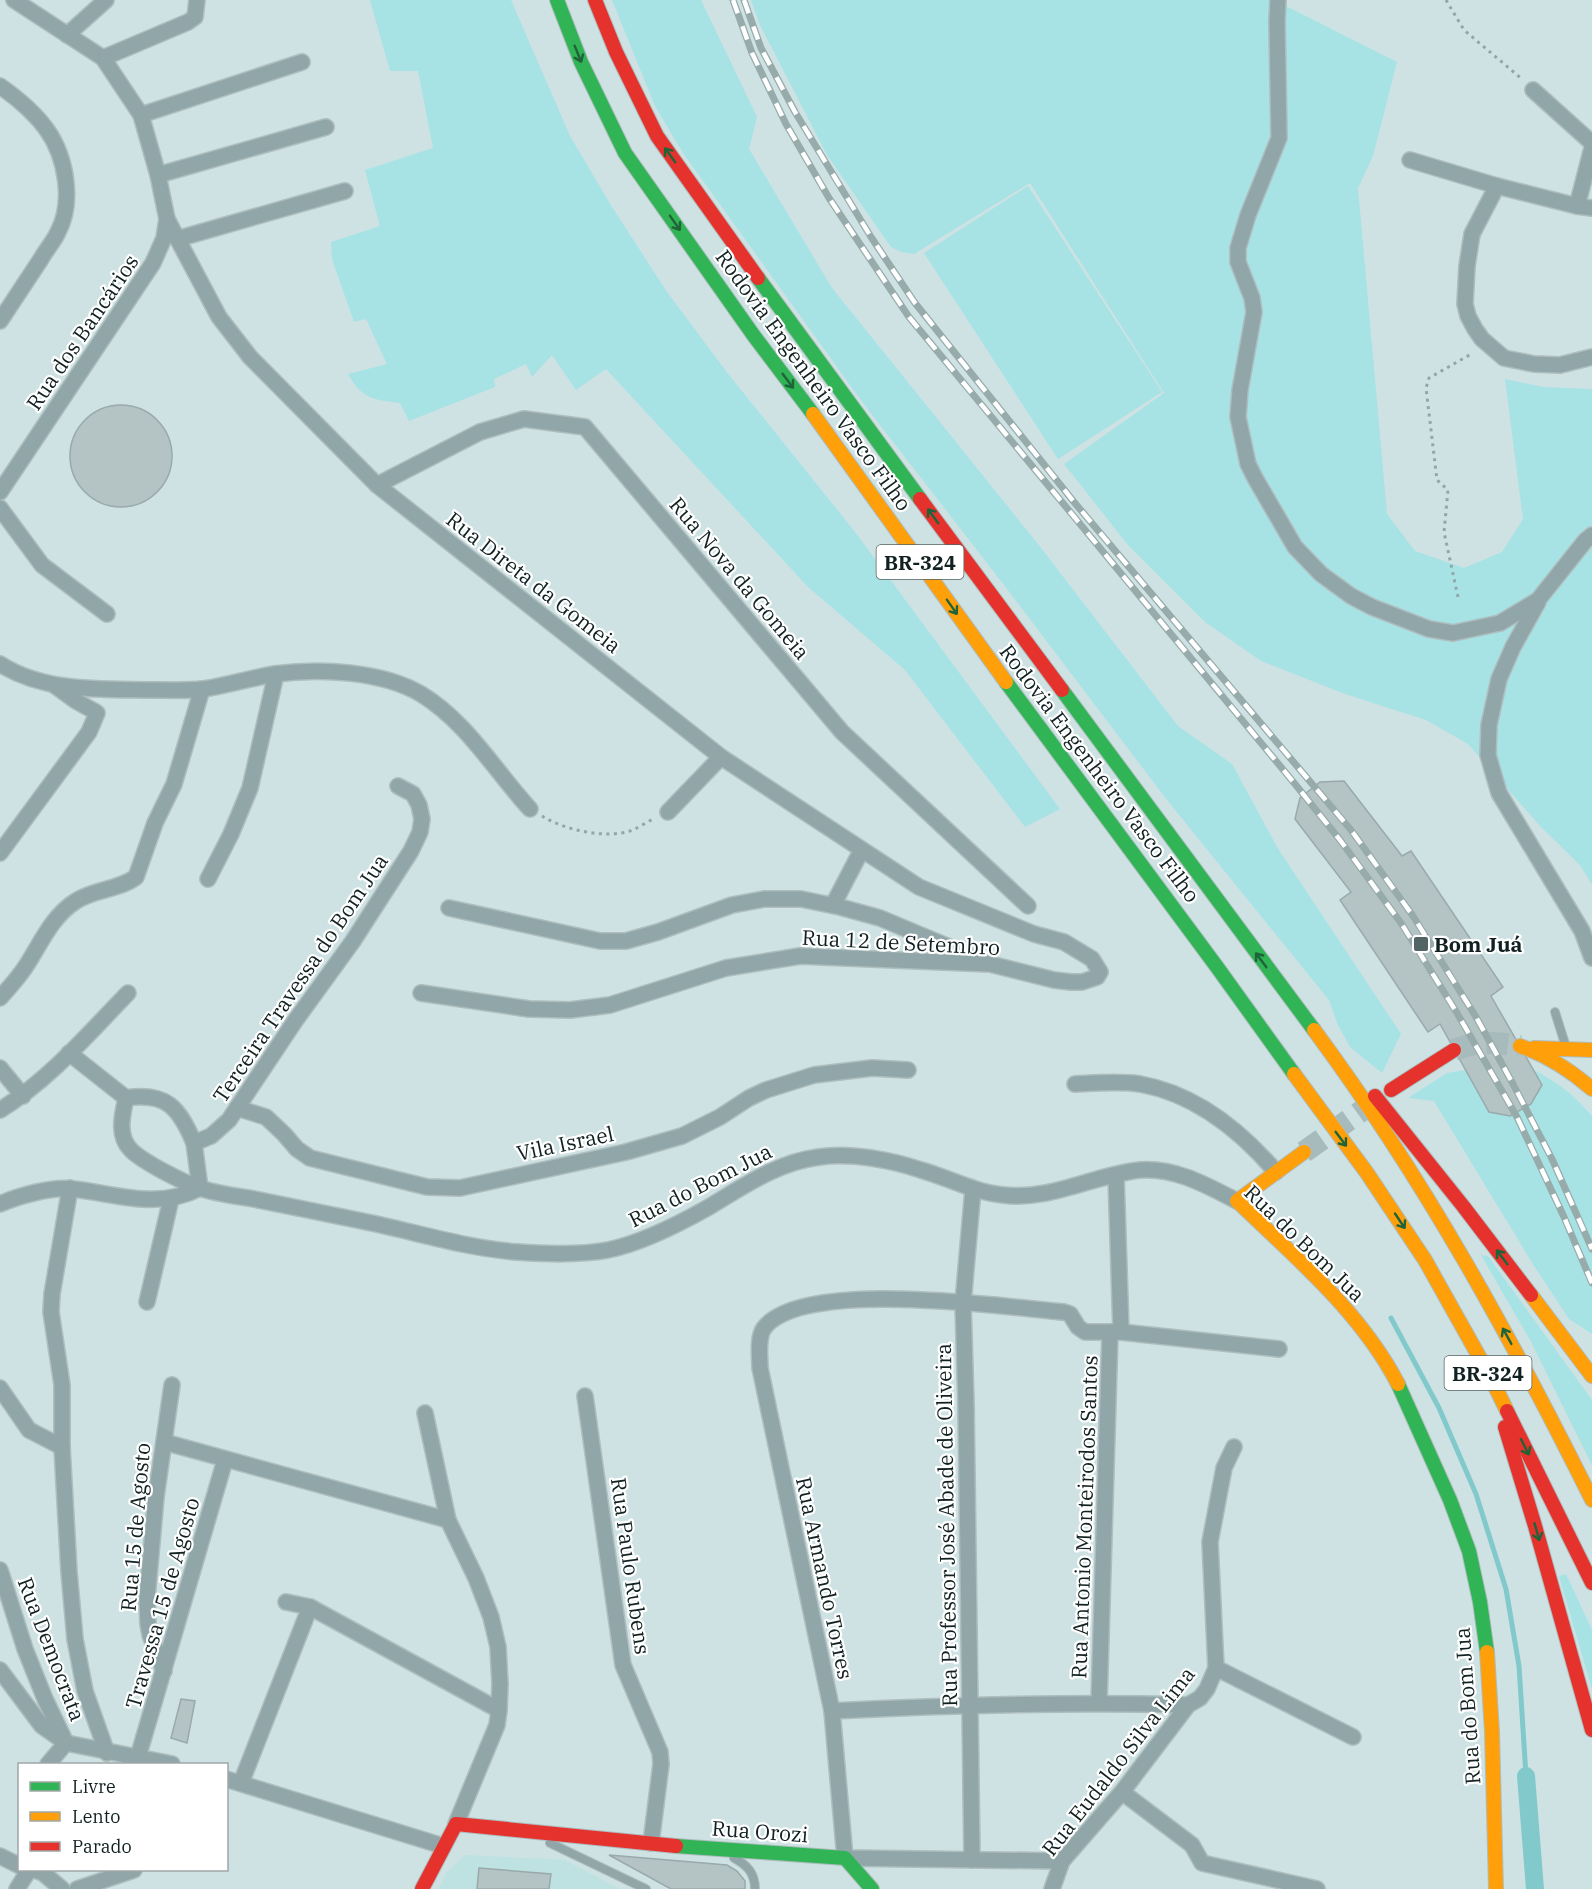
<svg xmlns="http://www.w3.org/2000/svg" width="1592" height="1889" font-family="'IBM Plex Serif',serif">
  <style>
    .built { fill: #bee1e2 }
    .green { fill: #a7e2e5 }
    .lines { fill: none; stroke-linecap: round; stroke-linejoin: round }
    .stream { stroke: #82c9cc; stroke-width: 5 }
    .canal { stroke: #82c9cc; stroke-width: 18 }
    .building { fill: #b4c4c5; stroke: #9aa9aa; stroke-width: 1.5 }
    .secondary-tunnel { stroke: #a8bbbc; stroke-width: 22; stroke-dasharray: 22 11; stroke-linecap: butt }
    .lane-casing { stroke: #aebdbe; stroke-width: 10 }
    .street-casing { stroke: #aebdbe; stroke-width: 18 }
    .fast-casing { stroke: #aebdbe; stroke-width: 16 }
    .slow-casing { stroke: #aebdbe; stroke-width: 16 }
    .jam-casing { stroke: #aebdbe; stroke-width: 16 }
    .path { stroke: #93a6a7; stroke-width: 3; stroke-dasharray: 3 4.5; stroke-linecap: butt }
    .lane { stroke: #91a6a8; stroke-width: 8 }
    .street { stroke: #91a6a8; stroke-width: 15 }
    .fast { stroke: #30b455; stroke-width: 14 }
    .slow { stroke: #ff9f0a; stroke-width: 14 }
    .jam { stroke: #e5322d; stroke-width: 14 }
    .rail-casing { stroke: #98abab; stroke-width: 7 }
    .rail { stroke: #fff; stroke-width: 4.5; stroke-dasharray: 14; stroke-linecap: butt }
    .oneway { stroke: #1f6338 }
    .poi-dot { fill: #536464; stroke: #fff; stroke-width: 2 }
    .labels { text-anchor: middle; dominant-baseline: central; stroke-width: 4.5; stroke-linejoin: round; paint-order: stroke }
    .shield { fill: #fff; stroke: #586363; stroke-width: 1.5 }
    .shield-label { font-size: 20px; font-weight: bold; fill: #112020 }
    .street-label { font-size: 21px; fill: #112020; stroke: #fff }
    .poi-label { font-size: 21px; font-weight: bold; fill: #112020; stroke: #fff; text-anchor: start }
  </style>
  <rect width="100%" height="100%" fill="#cee2e3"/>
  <!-- built -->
  <path class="built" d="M465,1855L565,1860L620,1889H439L446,1873Z"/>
  <!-- green -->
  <g class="green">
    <path d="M370,0H511L570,136L612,207L667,292L729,375L855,532L1060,809L1025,827L905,670L808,587L606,369L576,390L552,355L532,377L526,364L494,379L495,387L409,421L400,403C374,400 362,399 348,374L387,364L366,319L354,322L332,259L331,242L380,226L365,170L433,148L418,71H390Z"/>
    <path d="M612,0H701L757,117L749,149L832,288L1038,544L1178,726L1232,764L1277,847L1401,1034L1382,1073L1350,1047L1338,1025L1329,1000L1167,800L1004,585L863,403L683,153L655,106Z"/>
    <path d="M751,0H1274L1397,62L1373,156L1358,188L1387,514L1415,551L1464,568L1502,552L1523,519L1505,379L1543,387L1592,389V885L1580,865L1541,827L1468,744L1426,720L1345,694L1261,661L1205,622L1128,545L1064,464L1164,393L1030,183L914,254L901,252L891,247L827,155L760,25Z"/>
    <path d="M1028,186L1162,392L1058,459L924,253Z"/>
    <path d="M1517,1062C1549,1077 1569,1089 1592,1116V1334L1569,1319L1534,1266L1434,1101L1408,1098L1447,1073Z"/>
    <path d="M1481,1255L1488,1256L1592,1400V1465L1530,1340Z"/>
    <path d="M1566,1574L1592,1630V1689L1559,1576Z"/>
  </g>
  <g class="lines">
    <!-- stream -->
    <path class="stream" d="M1391,1318L1439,1408L1476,1494L1506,1589L1519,1666L1526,1776"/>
    <!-- canal -->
    <path class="canal" d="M1526,1776L1535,1889"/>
  </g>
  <!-- building -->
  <g class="building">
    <circle cx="121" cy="456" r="51"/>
    <path d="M1344,781L1402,856L1411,851L1503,987L1491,996L1542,1085L1531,1104L1510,1116L1489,1112L1440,1024L1428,1032L1340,900L1351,892L1295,819L1300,798L1320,782Z"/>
    <path d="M181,1699L195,1701L187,1743L171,1738Z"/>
    <path d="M609,1855L727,1865L737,1871L745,1881V1889H671Z"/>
    <path d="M479,1868L551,1874L549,1889H477Z"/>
  </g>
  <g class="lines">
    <!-- secondary-tunnel -->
    <g class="secondary-tunnel">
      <path d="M1454,1050C1477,1041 1496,1042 1520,1046"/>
      <path d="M1304,1152L1381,1097"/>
    </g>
    <!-- lane casing -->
    <g class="lane-casing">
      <g id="lane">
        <path d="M1555,1012L1566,1047"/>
        <path d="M550,1843L646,1889"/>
        <path d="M734,1858C747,1865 755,1873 755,1889"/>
      </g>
    </g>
    <!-- street casing -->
    <g class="street-casing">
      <g id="street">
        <path d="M14,0L103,58L141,115L158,175L167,219L219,317L250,357L377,485L721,757L919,887L1034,934L1064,942L1092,959L1100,972L1097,977L1082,982H1071L1054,980L990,964L800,956L726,968L610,1005L570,1010L529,1009L421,993"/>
        <path d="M1278,0L1277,21L1279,138L1248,215L1238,248V262L1252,298L1254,312L1240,390L1238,417L1248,464L1255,478L1295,547L1321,574L1351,596L1372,607L1429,629L1453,633L1500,623L1538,600L1585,541L1592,535"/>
        <path d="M67,35L106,0"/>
        <path d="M103,58L188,22L195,17L197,0"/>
        <path d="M0,86C17,98 35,113 47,130C66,157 74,202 58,232C54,241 46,250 41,259C27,280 14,300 0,321"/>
        <path d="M1533,90L1592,143"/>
        <path d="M141,115L302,62"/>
        <path d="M1592,148L1577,206L1592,208"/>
        <path d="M1410,160L1497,186L1577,206"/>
        <path d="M158,175L326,127"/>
        <path d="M1497,186L1472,234L1467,266L1465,304L1468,316L1475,329L1482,339L1504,358L1534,364L1560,365L1592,357"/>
        <path d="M177,239L345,191"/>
        <path d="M377,485L480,432L524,419L585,427L842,732L1028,906"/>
        <path d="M0,492L153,263L164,238L167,219"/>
        <path d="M0,508L42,565L107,614"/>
        <path d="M1538,602L1513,647L1499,679L1489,725L1488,755L1499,793L1582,931L1592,958"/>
        <path d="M0,664C44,692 99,689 150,690C167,690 187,691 204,689C228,685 251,678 275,674C320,668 382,671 421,694C467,722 495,771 530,809"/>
        <path d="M668,812L721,757"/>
        <path d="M0,853L89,732L97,713L94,711L76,701L54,685"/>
        <path d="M208,879L231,834L250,788L276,674"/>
        <path d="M833,905L858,857"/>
        <path d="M449,908L600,941H626L658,932L732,905L764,899H801L840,907L880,918L980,960"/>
        <path d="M0,998C9,988 19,977 26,966C41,943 52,916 76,901C94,889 119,890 136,877L155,823L174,784L202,689"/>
        <path d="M69,1053L126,1098C122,1116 117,1136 131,1150C143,1162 184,1183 200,1188C217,1194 236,1196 254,1199C290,1206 326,1214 362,1221C413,1231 464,1248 517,1252C545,1254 581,1255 608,1250C642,1243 679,1224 709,1207C744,1186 778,1162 819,1157C850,1152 891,1160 921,1170C949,1178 974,1192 1003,1195C1051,1201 1093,1175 1140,1170C1175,1167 1208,1186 1237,1201"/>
        <path d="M0,1068L23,1096"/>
        <path d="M1075,1084C1096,1083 1119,1081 1140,1084C1196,1094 1240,1130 1276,1172"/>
        <path d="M126,1098C166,1092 179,1107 194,1143"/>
        <path d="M237,1108L266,1117L284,1134L297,1149L310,1158L427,1187L460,1188L626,1152L682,1136L720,1117L749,1098L766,1090L814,1075L872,1068L908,1070"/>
        <path d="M0,1110C49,1080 88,1034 128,993"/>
        <path d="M1116,1175L1121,1332"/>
        <path d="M70,1188L52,1294L51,1312L62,1385V1447L69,1572L75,1639L85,1691L107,1753"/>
        <path d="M200,1188L194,1143L211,1136L229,1120L295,1021L353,941L411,851L420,832L422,819L419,805L413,794L398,786"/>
        <path d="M0,1204C18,1196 53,1186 73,1189C118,1194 157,1210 200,1188"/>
        <path d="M147,1302L171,1199"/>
        <path d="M0,1388L29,1430L62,1447"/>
        <path d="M585,1396L623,1665L660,1752L661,1764L651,1843"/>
        <path d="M425,1413L448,1520L476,1578L491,1617L498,1647L500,1684L499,1710L497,1725L456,1824"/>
        <path d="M164,1442L448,1520"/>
        <path d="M0,1570L25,1649L45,1699L66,1743L48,1764"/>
        <path d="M286,1602L310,1607L499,1710"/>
        <path d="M1216,1668L1353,1737"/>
        <path d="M0,1670L42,1726L66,1743L172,1764"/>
        <path d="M164,1671L150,1635L148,1624L147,1598L156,1497L172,1385"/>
        <path d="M1099,1703L1110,1332"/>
        <path d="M832,1711C951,1705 1069,1702 1188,1705"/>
        <path d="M138,1757L225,1460"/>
        <path d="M226,1779L443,1846"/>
        <path d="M241,1783L310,1607"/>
        <path d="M1122,1792L1192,1845L1202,1863L1317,1889"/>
        <path d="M0,1856L20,1866"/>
        <path d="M972,1860L966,1404L963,1303L973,1189"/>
        <path d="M1062,1861L845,1858L832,1711L760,1368C760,1357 757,1338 764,1328C803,1278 1003,1307 1064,1312L1070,1314L1078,1327L1085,1332H1121L1279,1349"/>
        <path d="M34,1870L43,1873L62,1889"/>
        <path d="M17,1889L29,1870"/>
        <path d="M77,1889L134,1870"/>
        <path d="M1052,1889L1062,1861L1122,1792L1188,1705L1200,1698L1207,1689L1216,1668L1210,1542L1224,1468L1234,1447"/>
      </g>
    </g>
    <!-- fast casing -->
    <g class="fast-casing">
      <g id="fast">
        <path d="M557,0L581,62L625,153L754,336L813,414"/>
        <path d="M758,278L920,499"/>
        <path d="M1006,682L1217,967L1294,1074"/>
        <path d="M1062,690L1314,1030"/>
        <path d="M1398,1384L1450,1500L1469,1551L1480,1602L1487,1652"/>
        <path d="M676,1846L845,1858L872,1889"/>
      </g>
    </g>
    <!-- slow casing -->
    <g class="slow-casing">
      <g id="slow">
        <path d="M813,414L1006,682"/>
        <path d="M1314,1030C1423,1177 1511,1337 1592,1500"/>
        <path d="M1520,1046C1547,1055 1570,1070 1592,1089"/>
        <path d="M1534,1048L1592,1050"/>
        <path d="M1294,1074L1367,1173L1425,1260L1490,1376L1507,1411"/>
        <path d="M1304,1152L1237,1201C1295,1257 1361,1312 1398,1384"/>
        <path d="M1531,1295L1592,1376"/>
        <path d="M1487,1652L1492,1732L1496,1889"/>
      </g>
    </g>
    <!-- jam casing -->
    <g class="jam-casing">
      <g id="jam">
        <path d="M595,0L616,52L657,136L758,278"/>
        <path d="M920,499L1062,690"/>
        <path d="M1391,1090L1454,1050"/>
        <path d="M1375,1096L1463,1206L1531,1295"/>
        <path d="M1507,1411L1592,1583"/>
        <path d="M1505,1427L1535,1526L1592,1730"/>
        <path d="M422,1889L456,1824L676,1846"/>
      </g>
    </g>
    <!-- path -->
    <g class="path">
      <path d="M1446,0L1464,30L1523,80"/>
      <path d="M1458,597L1444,532L1448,490L1437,480L1426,388L1429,378L1473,353"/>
      <path d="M542,816C565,830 604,839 630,831C638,828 647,822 655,818"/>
    </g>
    <!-- lane -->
    <use href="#lane" class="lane"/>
    <!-- street -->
    <use href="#street" class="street"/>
    <!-- fast -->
    <use href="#fast" class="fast"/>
    <!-- slow -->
    <use href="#slow" class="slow"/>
    <!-- jam -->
    <use href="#jam" class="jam"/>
    <!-- rail casing -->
    <g class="rail-casing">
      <g id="rail">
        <path d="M733,0L752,53L786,124L829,198L909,317L1295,784L1340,840L1401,923L1457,1013L1517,1117L1564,1217L1592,1283"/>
        <path d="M744,0L761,48L795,112L871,237L915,303L1074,502L1351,830L1413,916L1476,1017L1513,1084L1552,1159L1592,1249"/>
      </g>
    </g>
    <!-- rail -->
    <use href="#rail" class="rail"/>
  </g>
  <!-- one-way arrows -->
  <defs><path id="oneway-shaft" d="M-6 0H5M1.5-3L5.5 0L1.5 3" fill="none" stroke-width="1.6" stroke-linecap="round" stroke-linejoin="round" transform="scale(1.5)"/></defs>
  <g class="oneway">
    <use href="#oneway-shaft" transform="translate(578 54) rotate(68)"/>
    <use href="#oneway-shaft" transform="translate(670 155) rotate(-126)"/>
    <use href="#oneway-shaft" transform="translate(675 223) rotate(55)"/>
    <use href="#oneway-shaft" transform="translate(788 381) rotate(53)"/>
    <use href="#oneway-shaft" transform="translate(933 516) rotate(-126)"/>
    <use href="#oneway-shaft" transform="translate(952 607) rotate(55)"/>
    <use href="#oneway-shaft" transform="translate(1261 960) rotate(-127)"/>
    <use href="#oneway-shaft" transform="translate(1341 1139) rotate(53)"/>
    <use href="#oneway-shaft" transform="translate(1400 1221) rotate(56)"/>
    <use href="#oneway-shaft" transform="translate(1502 1257) rotate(-127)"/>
    <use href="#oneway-shaft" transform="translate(1507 1336) rotate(-119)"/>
    <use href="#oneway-shaft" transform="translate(1525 1447) rotate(63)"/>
    <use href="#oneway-shaft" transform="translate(1537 1532) rotate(74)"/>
  </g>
  <!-- markers -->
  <rect class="poi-dot" x="1413" y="936" width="16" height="16" rx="3"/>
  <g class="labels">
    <!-- shield labels -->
    <g class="shield">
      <rect x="876.5" y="545" width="87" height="34" rx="4.5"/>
      <rect x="1444.5" y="1356" width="87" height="34" rx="4.5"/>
    </g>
    <g class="shield-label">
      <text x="920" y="562">BR-324</text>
      <text x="1488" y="1373">BR-324</text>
    </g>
    <!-- street labels -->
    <g class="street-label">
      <text transform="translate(82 332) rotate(-56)">Rua dos Bancários</text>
      <text transform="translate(814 380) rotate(54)">Rodovia Engenheiro Vasco Filho</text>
      <text transform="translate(740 578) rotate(50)">Rua Nova da Gomeia</text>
      <text transform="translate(534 582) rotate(38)">Rua Direta da Gomeia</text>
      <text transform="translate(1100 773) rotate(53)">Rodovia Engenheiro Vasco Filho</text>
      <text transform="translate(901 942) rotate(3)">Rua 12 de Setembro</text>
      <text transform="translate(300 978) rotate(-56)">Terceira Travessa do Bom Jua</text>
      <text transform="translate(565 1143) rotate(-12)">Vila Israel</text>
      <text transform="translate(700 1185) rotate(-27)">Rua do Bom Jua</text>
      <text transform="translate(1305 1243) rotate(44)">Rua do Bom Jua</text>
      <text transform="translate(1084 1517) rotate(-88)">Rua Antonio Monteirodos Santos</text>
      <text transform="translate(946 1525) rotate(-91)">Rua Professor José Abade de Oliveira</text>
      <text transform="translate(135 1527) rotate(-85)">Rua 15 de Agosto</text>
      <text transform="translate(631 1566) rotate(82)">Rua Paulo Rubens</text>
      <text transform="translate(825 1578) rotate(78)">Rua Armando Torres</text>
      <text transform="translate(162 1603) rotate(-74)">Travessa 15 de Agosto</text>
      <text transform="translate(52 1649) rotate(69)">Rua Democrata</text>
      <text transform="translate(1467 1706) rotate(-94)">Rua do Bom Jua</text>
      <text transform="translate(1118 1761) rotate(-52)">Rua Eudaldo Silva Lima</text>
      <text transform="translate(760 1831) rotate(4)">Rua Orozi</text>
    </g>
    <!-- poi labels -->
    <g class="poi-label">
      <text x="1434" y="944">Bom Juá</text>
    </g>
  </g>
  <!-- legend -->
  <rect x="18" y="1763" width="210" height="108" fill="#ffffff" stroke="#a0a6a6" stroke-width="1.5"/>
  <rect x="30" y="1782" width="30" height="9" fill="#30b455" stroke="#a0a6a6" stroke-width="1.5"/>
  <text x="72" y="1793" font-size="18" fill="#112020">Livre</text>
  <rect x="30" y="1812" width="30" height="9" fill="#ff9f0a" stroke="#a0a6a6" stroke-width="1.5"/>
  <text x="72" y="1823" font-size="18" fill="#112020">Lento</text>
  <rect x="30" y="1842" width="30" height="9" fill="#e5322d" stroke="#a0a6a6" stroke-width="1.5"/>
  <text x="72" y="1853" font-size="18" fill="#112020">Parado</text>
</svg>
